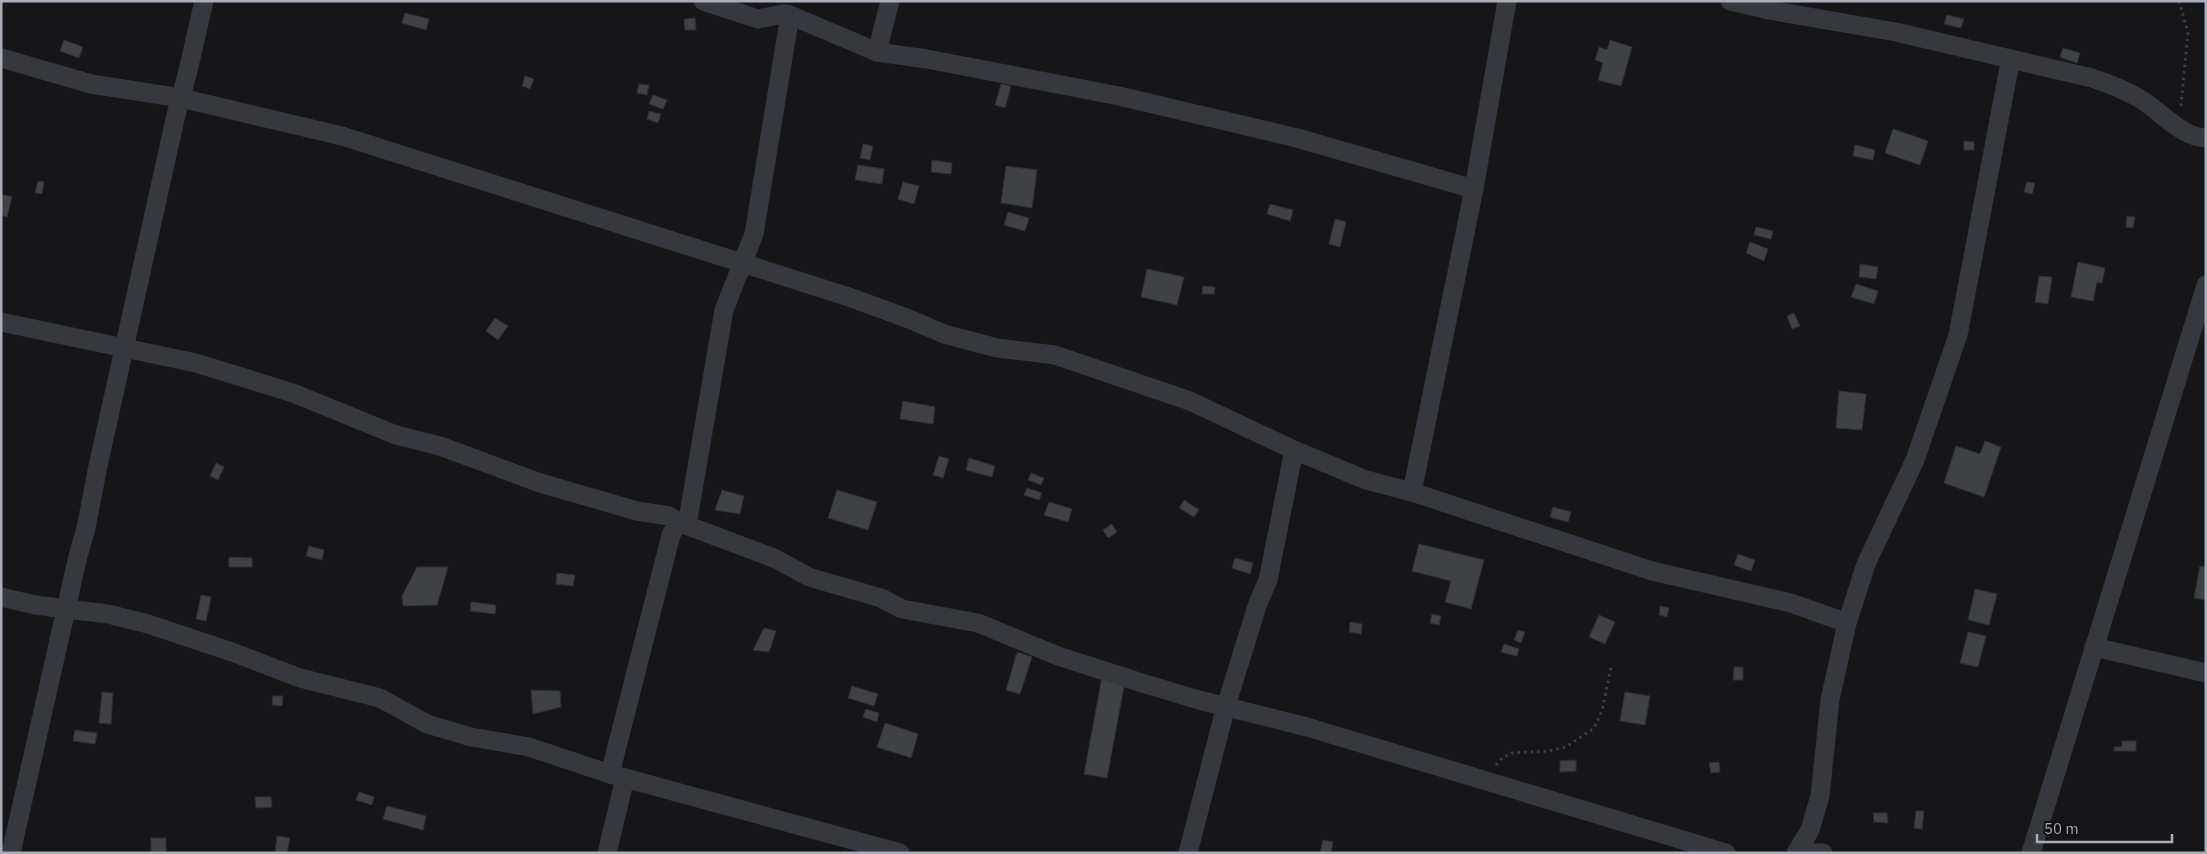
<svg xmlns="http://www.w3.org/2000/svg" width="2207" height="854" font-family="'IBM Plex Sans',sans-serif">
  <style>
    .building { fill: #404145; stroke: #303034 }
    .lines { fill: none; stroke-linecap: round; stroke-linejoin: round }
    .path { stroke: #3d3f44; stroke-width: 3; stroke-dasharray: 2.5 4; stroke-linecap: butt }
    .minor { stroke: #37383d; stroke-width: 19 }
  </style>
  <rect width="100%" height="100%" fill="#161618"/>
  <!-- building -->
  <g class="building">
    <path d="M405,13L429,19L426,30L402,23Z"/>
    <path d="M1947,15L1964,19L1961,28L1944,24Z"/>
    <path d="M695,18L696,30H685L684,19Z"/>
    <path d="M64,40L83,47L79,58L60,51Z"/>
    <path d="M1610,40L1632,47L1621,86L1598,80L1603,63L1595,60L1599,47L1607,50Z"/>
    <path d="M2063,48L2080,53L2077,63L2060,57Z"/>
    <path d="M525,76L534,79L530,89L522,86Z"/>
    <path d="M639,84L649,85L647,95L637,93Z"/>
    <path d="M1001,84L1011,86L1005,108L995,105Z"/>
    <path d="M653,95L667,100L663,109L649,104Z"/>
    <path d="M649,111L661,114L658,123L647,119Z"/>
    <path d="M1893,129L1928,141L1920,165L1885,153Z"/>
    <path d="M1964,141L1974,142V150H1964Z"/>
    <path d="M863,144L873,146L870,160L860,158Z"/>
    <path d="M1855,145L1875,150L1873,160L1853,156Z"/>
    <path d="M932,160L952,163L951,174L931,172Z"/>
    <path d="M858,165L884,169L882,184L855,180Z"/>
    <path d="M1006,166L1037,170L1032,208L1001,203Z"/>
    <path d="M38,181L44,182L42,194L35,193Z"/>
    <path d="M903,182L919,186L914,204L898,199Z"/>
    <path d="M2027,182L2035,183L2032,194L2024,192Z"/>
    <path d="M1,194L12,197L7,217L1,215Z"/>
    <path d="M1270,204L1293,210L1290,221L1267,214Z"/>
    <path d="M1008,212L1029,218L1025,231L1004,225Z"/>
    <path d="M2127,216L2135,217L2133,228L2126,227Z"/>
    <path d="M1335,219L1346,222L1340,247L1329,244Z"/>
    <path d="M1756,227L1773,231L1771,239L1754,235Z"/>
    <path d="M1750,242L1768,249L1764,261L1746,253Z"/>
    <path d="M2078,262L2105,268L2102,283L2097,282L2093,301L2071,297Z"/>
    <path d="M1860,264L1878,267L1876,279L1859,277Z"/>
    <path d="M1147,269L1184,277L1177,305L1141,297Z"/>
    <path d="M2039,276L2052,277L2048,304L2035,302Z"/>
    <path d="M1856,284L1878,291L1874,304L1851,297Z"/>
    <path d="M1203,286L1215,287L1214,294H1202Z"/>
    <path d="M1794,313L1800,326L1792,329L1787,316Z"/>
    <path d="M495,318L508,326L498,340L486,331Z"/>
    <path d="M1839,391L1866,394L1862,430L1836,428Z"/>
    <path d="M903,401L935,407L933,424L900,419Z"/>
    <path d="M1985,441L2001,447L1984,497L1944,483L1956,446L1980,454Z"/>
    <path d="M939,456L949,459L943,478L933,475Z"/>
    <path d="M969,458L995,466L992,477L966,470Z"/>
    <path d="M216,463L224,467L218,480L210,476Z"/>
    <path d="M1031,473L1044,478L1041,485L1028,480Z"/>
    <path d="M1027,488L1042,493L1039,500L1024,495Z"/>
    <path d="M722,490L744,496L740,514L715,510Z"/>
    <path d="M837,490L877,502L868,530L828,518Z"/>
    <path d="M1184,500L1199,510L1194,517L1179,508Z"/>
    <path d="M1049,502L1072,509L1068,522L1044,515Z"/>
    <path d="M1553,507L1571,512L1568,522L1550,517Z"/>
    <path d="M1112,524L1117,532L1108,538L1103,530Z"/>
    <path d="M1419,544L1484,560L1471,609L1445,602L1451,581L1412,571Z"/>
    <path d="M309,546L324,550L322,560L306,556Z"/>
    <path d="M1738,554L1755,560L1751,571L1734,565Z"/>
    <path d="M229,557L252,558V567H229Z"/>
    <path d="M1235,558L1253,563L1250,574L1232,568Z"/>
    <path d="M2200,566L2206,567V600L2194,598Z"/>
    <path d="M417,567H448L437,605L403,606L402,596Z"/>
    <path d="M557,573L575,575L573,586L556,584Z"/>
    <path d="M1975,589L1997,594L1989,625L1968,620Z"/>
    <path d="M201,595L211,597L206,621L196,619Z"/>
    <path d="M471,602L496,605L495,614L470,611Z"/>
    <path d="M1660,606L1669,608L1667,617L1659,615Z"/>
    <path d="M1432,614L1441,616L1439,625L1430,623Z"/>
    <path d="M1599,615L1615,622L1605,644L1589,637Z"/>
    <path d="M1350,622L1362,624L1361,634L1349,632Z"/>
    <path d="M764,628L776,631L769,652L753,650Z"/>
    <path d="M1518,630L1525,632L1521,643L1514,640Z"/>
    <path d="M1968,632L1986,636L1978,667L1960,663Z"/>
    <path d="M1504,644L1519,649L1517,656L1501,652Z"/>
    <path d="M1017,652L1032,657L1020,694L1006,690Z"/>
    <path d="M1734,667H1743V680H1733Z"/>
    <path d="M1102,677L1125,681L1107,778L1084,774Z"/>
    <path d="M852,686L878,694L874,706L848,698Z"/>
    <path d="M531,690L560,691L561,707L533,714Z"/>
    <path d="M102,692L113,693L111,724L99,723Z"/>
    <path d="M1625,692L1650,696L1645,725L1620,721Z"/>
    <path d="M273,696H283L282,706L272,705Z"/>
    <path d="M866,709L879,713L877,722L863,717Z"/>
    <path d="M885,723L918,734L911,758L877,747Z"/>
    <path d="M75,730L97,733L95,744L73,741Z"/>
    <path d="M2122,741H2136V751H2114V747H2122Z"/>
    <path d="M1576,760V771L1560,772V761Z"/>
    <path d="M1719,762L1720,772L1711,773L1709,763Z"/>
    <path d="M359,792L374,797L372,805L356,800Z"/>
    <path d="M255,797H271L272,807L256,808Z"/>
    <path d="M387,806L426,816L423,830L383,819Z"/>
    <path d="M1916,811H1924L1922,829L1914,828Z"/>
    <path d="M1873,813H1887L1888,823L1874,822Z"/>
    <path d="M277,836L290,838L287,853H275Z"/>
    <rect x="151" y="838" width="15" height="15"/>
    <path d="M1323,840L1333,842L1331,853H1320Z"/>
  </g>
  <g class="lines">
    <!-- path -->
    <g class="path">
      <path d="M2179,1L2188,33L2181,106"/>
      <path d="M1496,765L1502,758L1512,753L1549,751L1566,747L1594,728L1602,711L1611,667"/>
    </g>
    <!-- minor -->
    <g class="minor">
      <path d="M703,1L758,19L783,14L790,15L877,52L927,59L1119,96L1297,138L1474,189"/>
      <path d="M1730,1L1769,10L1896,32L2092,78C2110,84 2126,90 2142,100C2161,112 2183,138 2206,138"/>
      <path d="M877,52L890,1"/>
      <path d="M1,58L91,84L181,98L342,136L849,297L909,319L944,334L997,348L1055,355L1190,401L1294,450L1366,480L1412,492L1652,571L1791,603L1847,623"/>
      <path d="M1,322L196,363L293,393L396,435L440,446L540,483L637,511L669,516L678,522L671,535L610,774"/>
      <path d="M1412,492L1474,189L1507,1"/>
      <path d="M678,522L776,559L809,577L881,598L902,609L978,623L1058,656L1142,683L1199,700L1307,727L1726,853"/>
      <path d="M687,525L724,310L754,234L790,15"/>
      <path d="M1,597L35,605L108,614L148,624L232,652L300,678L380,698L427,724L471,737L529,747L610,774L900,853"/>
      <path d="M2094,647L2206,673"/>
      <path d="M11,853L78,556L86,528L98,466L176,115L187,75L204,1"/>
      <path d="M607,853L625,778"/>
      <path d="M1188,853L1226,706L1258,603L1268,580L1294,450"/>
      <path d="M1796,853L1810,830L1820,796L1830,700L1847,623L1866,564L1915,460L1958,335L2009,68"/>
      <path d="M1813,853H1823"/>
      <path d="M2031,853L2206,285"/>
    </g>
  </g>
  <!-- border -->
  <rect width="2207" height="854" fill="none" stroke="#a8adb8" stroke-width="5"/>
  <!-- scale -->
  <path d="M2037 834v8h135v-8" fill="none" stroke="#a8adb8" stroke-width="2.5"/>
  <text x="2044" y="834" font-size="15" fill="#a8adb8" stroke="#111113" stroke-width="4" paint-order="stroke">50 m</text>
</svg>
